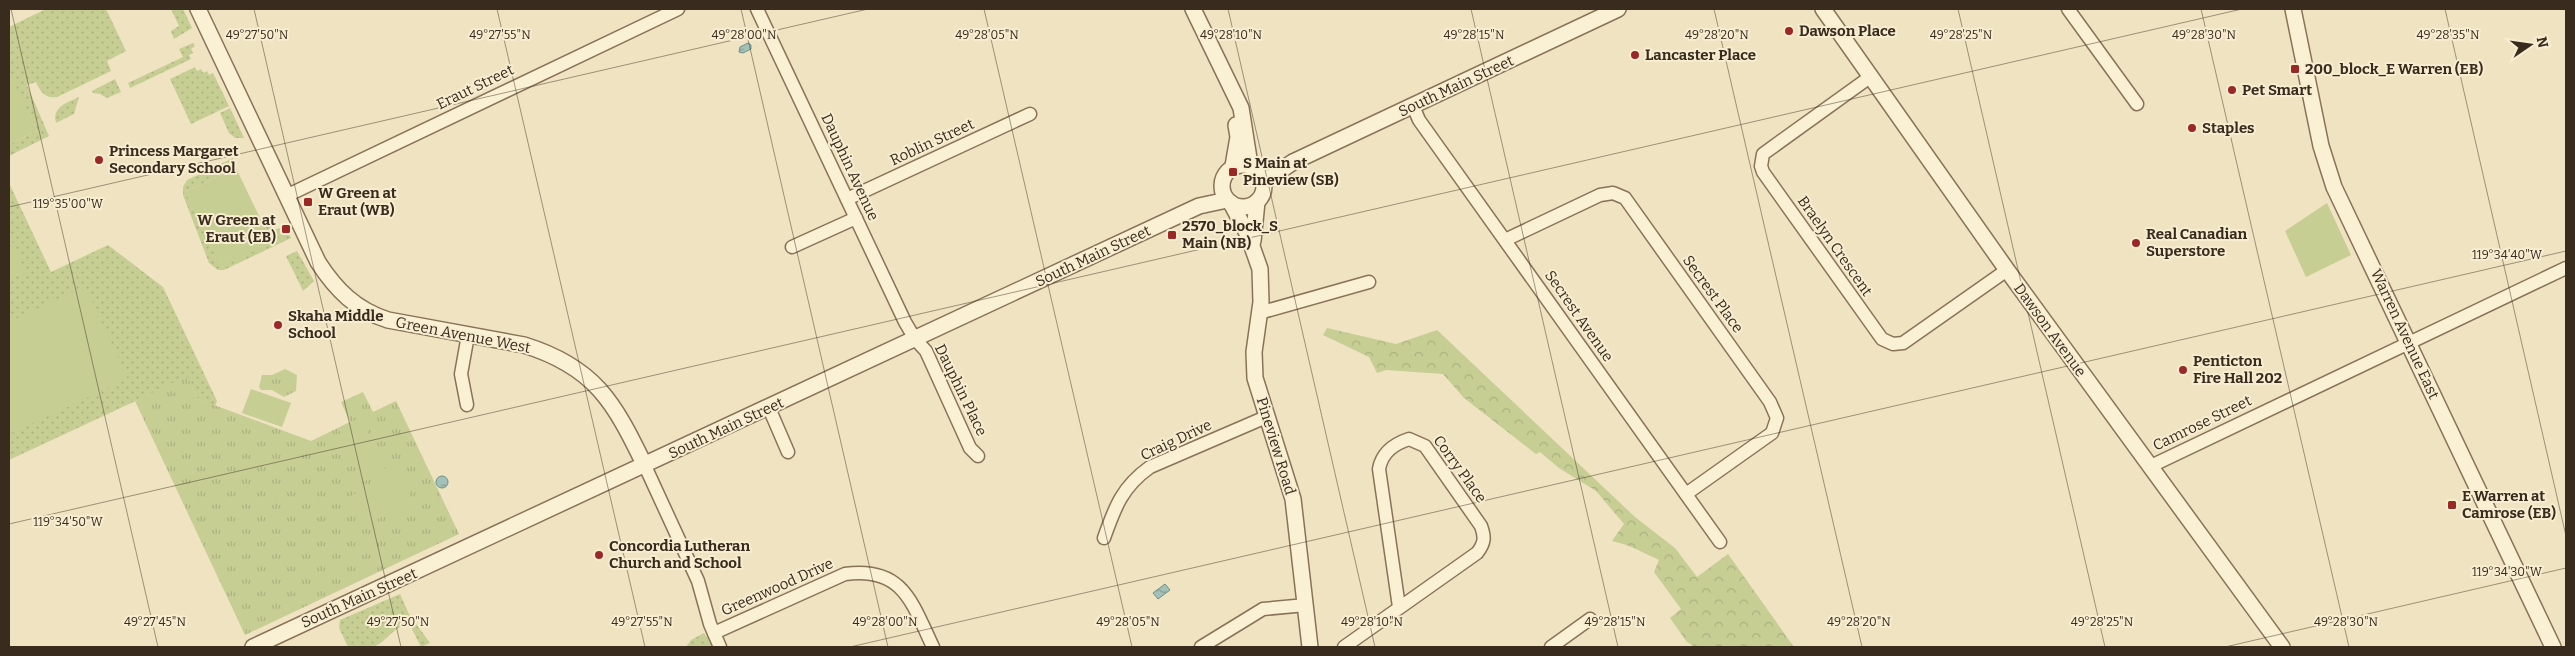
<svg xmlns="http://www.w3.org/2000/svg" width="2575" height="656" font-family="Bitter,serif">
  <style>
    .grass { fill: url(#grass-dots) }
    .forest { fill: url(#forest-crowns) }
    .park { fill: url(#park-tufts) }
    .pitch { fill: #c6ce94 }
    .water { fill: url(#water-ripples); stroke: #6a9087 }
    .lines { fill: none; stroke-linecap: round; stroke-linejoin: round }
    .minor-casing { stroke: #897358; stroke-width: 15 }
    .tertiary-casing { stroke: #897358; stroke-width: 18 }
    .minor { stroke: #faf0d4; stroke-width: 12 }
    .tertiary { stroke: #faf0d4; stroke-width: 15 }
    .ticks { fill: none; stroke: #392b1d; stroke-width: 1; stroke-opacity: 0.45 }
    .poi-dot { fill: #9a2826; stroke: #f7edd1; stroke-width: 2 }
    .labels { text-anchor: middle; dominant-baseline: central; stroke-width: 4; stroke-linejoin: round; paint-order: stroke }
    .poi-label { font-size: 15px; font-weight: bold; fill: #392b1d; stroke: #f7edd1; text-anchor: start }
    .street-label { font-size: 15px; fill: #392b1d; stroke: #f7edd1 }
    .ticks-label { font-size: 12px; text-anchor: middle; fill: #392b1d; stroke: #f7edd1; stroke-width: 4; stroke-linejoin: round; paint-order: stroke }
  </style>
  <defs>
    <pattern id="grass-dots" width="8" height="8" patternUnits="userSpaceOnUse" patternTransform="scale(1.25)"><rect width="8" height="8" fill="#c6ce94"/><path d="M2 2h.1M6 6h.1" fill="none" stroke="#abb17f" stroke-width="1.8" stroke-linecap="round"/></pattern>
    <pattern id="forest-crowns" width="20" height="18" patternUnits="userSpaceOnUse" patternTransform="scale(1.25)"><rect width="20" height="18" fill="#c6ce94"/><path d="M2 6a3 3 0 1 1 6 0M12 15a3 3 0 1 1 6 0" fill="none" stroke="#abb17f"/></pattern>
    <pattern id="park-tufts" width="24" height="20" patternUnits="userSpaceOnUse" patternTransform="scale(1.25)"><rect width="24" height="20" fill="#c6ce94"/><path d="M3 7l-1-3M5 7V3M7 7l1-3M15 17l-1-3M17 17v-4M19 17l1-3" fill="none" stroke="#abb17f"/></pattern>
    <pattern id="water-ripples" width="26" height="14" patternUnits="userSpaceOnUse" patternTransform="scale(1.25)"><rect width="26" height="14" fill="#a4c1b9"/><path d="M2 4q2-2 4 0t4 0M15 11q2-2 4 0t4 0" fill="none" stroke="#879d96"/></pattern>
  </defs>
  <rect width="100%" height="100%" fill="#efe3c1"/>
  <!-- grass -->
  <g class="grass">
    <path d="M46,9H106L126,51L107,61L111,71L57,97C45,99 40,91 36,82L27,85L49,136L9,156V144L37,131L9,74V27Z"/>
    <path d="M171,9H183L192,28L174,39L171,31L179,26Z"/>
    <path d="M193,43L195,46L191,49L193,53L189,55L191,59L130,88L128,83L183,57L179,49Z"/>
    <path d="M195,67L197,71L201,69L203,73L207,71L209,75L213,73L229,106L191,124L170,79Z"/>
    <path d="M115,79L121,92L107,98L100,94L93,93L92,91Z"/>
    <path d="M79,97L74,114L56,123C52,106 67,103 79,97Z"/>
    <path d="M230,108L244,138H235L229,133L220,113Z"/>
    <path d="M233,158L236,168L185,192L271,243L264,227L271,224L274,230L286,226L291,238L224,270H218L209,263L183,195V187L187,180Z"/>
    <path d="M9,183L51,272L108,245L163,287L217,401L215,406L198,399L187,377L9,460Z"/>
    <path d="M297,251L314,281L303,291L286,256Z"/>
    <path d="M400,594L409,614L430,643L421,647L409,623C390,629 387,642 373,647C366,649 355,647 348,647L339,628L340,620Z"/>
    <path d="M704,633L714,647H686L691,640Z"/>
  </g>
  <!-- forest -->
  <path class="forest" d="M1327,328L1396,344L1437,330L1635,517L1675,548L1697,577L1728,554L1794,647H1695L1687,642L1670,618L1681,609L1654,572L1659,560C1641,552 1631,545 1612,541L1624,524L1596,491L1559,468L1540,452L1536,454L1464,398L1443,374L1386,370L1377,373L1369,357L1323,335Z"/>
  <!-- park -->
  <g class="park">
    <path d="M285,369L297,375L296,391L284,397L272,390H261L259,387L262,375H272Z"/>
    <path d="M187,376L198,399L311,441L350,422L341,402L363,392L373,412L396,401L459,534L245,635L135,401Z"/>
  </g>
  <!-- pitch -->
  <g class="pitch">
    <path d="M10,73L37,131L9,144V74Z"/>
    <path d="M236,168L272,243L221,267L185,192Z"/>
    <path d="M2327,203L2351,255L2306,277L2285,231Z"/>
    <path d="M9,235L26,272L9,280Z"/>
    <path d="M85,286L128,379L9,434V322Z"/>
    <path d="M251,389L291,403L282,427L242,413Z"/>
    <path d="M361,417L386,471L363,482L338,428Z"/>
    <path d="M399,473L413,503L360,527L346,498Z"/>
  </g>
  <!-- water -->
  <g class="water">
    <path d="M748,43L751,45V49L743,53L739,52L740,47Z"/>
    <circle cx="442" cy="482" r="6"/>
    <path d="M1165,584L1170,590L1158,599L1153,593Z"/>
  </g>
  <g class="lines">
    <!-- minor casing -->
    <g class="minor-casing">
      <g id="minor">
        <path d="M757,9L905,322L915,339L926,351L970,448L978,456"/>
        <path d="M2068,9L2137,104"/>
        <path d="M1870,77L1763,154L1761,166L1763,172L1882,339L1893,344L1903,343L2007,270"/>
        <path d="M1413,106L1419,120L1720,542"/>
        <path d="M286,196L678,9"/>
        <path d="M847,199L1030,114"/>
        <path d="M1505,240L1600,195L1613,193L1625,198L1770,402L1777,418L1772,433L1686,494"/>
        <path d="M792,247L856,218"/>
        <path d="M1259,313L1369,282"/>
        <path d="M467,405L461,374L468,335"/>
        <path d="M769,408L788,452"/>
        <path d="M645,466L698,581L710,624L720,647"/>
        <path d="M2151,466L2566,268"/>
        <path d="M1104,538C1115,507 1122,487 1150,467L1266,417"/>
        <path d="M714,633L845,574C903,566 912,603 933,647"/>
        <path d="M1201,647L1263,609L1306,605"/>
        <path d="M1344,647L1477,553C1485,543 1485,537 1481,526L1425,446L1409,439C1394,444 1382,452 1379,469L1399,607"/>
        <path d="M1551,647L1590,619"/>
      </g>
    </g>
    <!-- tertiary casing -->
    <g class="tertiary-casing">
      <g id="tertiary">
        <path d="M198,9L318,262C336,290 356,310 388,320L524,345C595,367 614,402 645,466"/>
        <path d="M1193,9L1241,108L1250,165"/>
        <path d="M1823,9L2007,270L2282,647"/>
        <path d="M2293,9L2321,146L2334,187L2553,647"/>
        <circle cx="1243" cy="186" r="21"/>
        <path d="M1233,166L1238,137L1236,125"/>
        <path d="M1264,182L1293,162L1618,9"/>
        <path d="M1231,203L1248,235L1260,269L1261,302L1254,352L1255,378L1293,499L1310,647"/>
        <path d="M1253,241L1257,202"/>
        <path d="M253,647L1199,206L1227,200"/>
      </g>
    </g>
    <!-- minor -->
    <use href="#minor" class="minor"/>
    <!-- tertiary -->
    <use href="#tertiary" class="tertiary"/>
  </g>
  <!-- ticks -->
  <path class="ticks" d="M11,9L158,647M254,9L401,647M497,9L645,647M741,9L888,647M984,9L1132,647M1228,9L1375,647M1471,9L1618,647M1714,9L1862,647M1958,9L2105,647M2201,9L2349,647M2445,9L2566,536M9,207L868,9M9,524L2242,9M850,647L2566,251M2225,647L2566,568"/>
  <!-- markers -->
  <g class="poi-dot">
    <circle cx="1789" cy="31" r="5"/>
    <circle cx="1635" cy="55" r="5"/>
    <rect x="2290" y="64" width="10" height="10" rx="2.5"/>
    <circle cx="2232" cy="90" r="5"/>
    <circle cx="2192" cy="128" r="5"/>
    <circle cx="99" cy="160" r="5"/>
    <rect x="1228" y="167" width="10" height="10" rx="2.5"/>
    <rect x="303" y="197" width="10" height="10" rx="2.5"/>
    <rect x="281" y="224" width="10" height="10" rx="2.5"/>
    <rect x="1167" y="230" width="10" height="10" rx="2.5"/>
    <circle cx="2136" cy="243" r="5"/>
    <circle cx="278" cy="325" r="5"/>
    <circle cx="2183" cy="370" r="5"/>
    <rect x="2447" y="500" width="10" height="10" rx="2.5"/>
    <circle cx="599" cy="555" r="5"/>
  </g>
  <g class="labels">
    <!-- poi labels -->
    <g class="poi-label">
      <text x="1799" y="31">Dawson Place</text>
      <text x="1645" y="55">Lancaster Place</text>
      <text x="2305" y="69">200_block_E Warren (EB)</text>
      <text x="2242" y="90">Pet Smart</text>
      <text x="2202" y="128">Staples</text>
      <text x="109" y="151">Princess Margaret<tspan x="109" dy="17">Secondary School</tspan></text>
      <text x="1243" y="163">S Main at<tspan x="1243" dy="17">Pineview (SB)</tspan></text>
      <text x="318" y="193">W Green at<tspan x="318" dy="17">Eraut (WB)</tspan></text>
      <text x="276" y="220" text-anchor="end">W Green at<tspan x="276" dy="17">Eraut (EB)</tspan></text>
      <text x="1182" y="226">2570_block_S<tspan x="1182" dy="17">Main (NB)</tspan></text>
      <text x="2146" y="234">Real Canadian<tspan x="2146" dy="17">Superstore</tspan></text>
      <text x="288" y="316">Skaha Middle<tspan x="288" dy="17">School</tspan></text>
      <text x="2193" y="361">Penticton<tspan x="2193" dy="17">Fire Hall 202</tspan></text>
      <text x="2462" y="496">E Warren at<tspan x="2462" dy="17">Camrose (EB)</tspan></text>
      <text x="609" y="546">Concordia Lutheran<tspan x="609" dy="17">Church and School</tspan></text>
    </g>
    <!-- street labels -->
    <g class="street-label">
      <text transform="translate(1456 86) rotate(-25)">South Main Street</text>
      <text transform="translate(475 87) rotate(-26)">Eraut Street</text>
      <text transform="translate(932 142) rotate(-25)">Roblin Street</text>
      <text transform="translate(850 167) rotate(65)">Dauphin Avenue</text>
      <text transform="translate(1835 246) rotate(55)">Braelyn Crescent</text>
      <text transform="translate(1093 256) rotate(-25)">South Main Street</text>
      <text transform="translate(1713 294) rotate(54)">Secrest Place</text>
      <text transform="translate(1579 316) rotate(55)">Secrest Avenue</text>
      <text transform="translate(2050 330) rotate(54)">Dawson Avenue</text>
      <text transform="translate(2405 334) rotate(65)">Warren Avenue East</text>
      <text transform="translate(463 335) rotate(11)">Green Avenue West</text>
      <text transform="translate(961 390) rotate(64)">Dauphin Place</text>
      <text transform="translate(2202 423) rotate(-26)">Camrose Street</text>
      <text transform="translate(726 428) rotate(-25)">South Main Street</text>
      <text transform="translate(1176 440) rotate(-25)">Craig Drive</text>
      <text transform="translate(1276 446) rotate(73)">Pineview Road</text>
      <text transform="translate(1460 469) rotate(54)">Corry Place</text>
      <text transform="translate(777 587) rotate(-24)">Greenwood Drive</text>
      <text transform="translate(359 598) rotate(-24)">South Main Street</text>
    </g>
  </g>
  <g class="ticks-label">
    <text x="257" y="39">49°27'50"N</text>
    <text x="500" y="39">49°27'55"N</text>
    <text x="744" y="39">49°28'00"N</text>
    <text x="987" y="39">49°28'05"N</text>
    <text x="1231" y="39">49°28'10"N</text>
    <text x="1474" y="39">49°28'15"N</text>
    <text x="1717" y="39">49°28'20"N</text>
    <text x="1961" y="39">49°28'25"N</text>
    <text x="2204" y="39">49°28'30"N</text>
    <text x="2448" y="39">49°28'35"N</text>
    <text x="68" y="208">119°35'00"W</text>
    <text x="2507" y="259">119°34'40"W</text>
    <text x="68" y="526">119°34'50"W</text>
    <text x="2507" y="576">119°34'30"W</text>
    <text x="155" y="626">49°27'45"N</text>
    <text x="398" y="626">49°27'50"N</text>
    <text x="642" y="626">49°27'55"N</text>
    <text x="885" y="626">49°28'00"N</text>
    <text x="1128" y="626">49°28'05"N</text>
    <text x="1372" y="626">49°28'10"N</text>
    <text x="1615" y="626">49°28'15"N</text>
    <text x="1859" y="626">49°28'20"N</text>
    <text x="2102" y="626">49°28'25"N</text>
    <text x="2346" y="626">49°28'30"N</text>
  </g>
  <!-- border -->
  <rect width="2575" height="656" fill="none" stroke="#392b1d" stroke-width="20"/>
  <!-- north arrow -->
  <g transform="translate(2530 45) rotate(77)" stroke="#f7edd1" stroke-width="4" paint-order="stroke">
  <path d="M0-4L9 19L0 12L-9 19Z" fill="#392b1d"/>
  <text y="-8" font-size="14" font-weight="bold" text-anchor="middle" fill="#392b1d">N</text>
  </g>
</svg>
